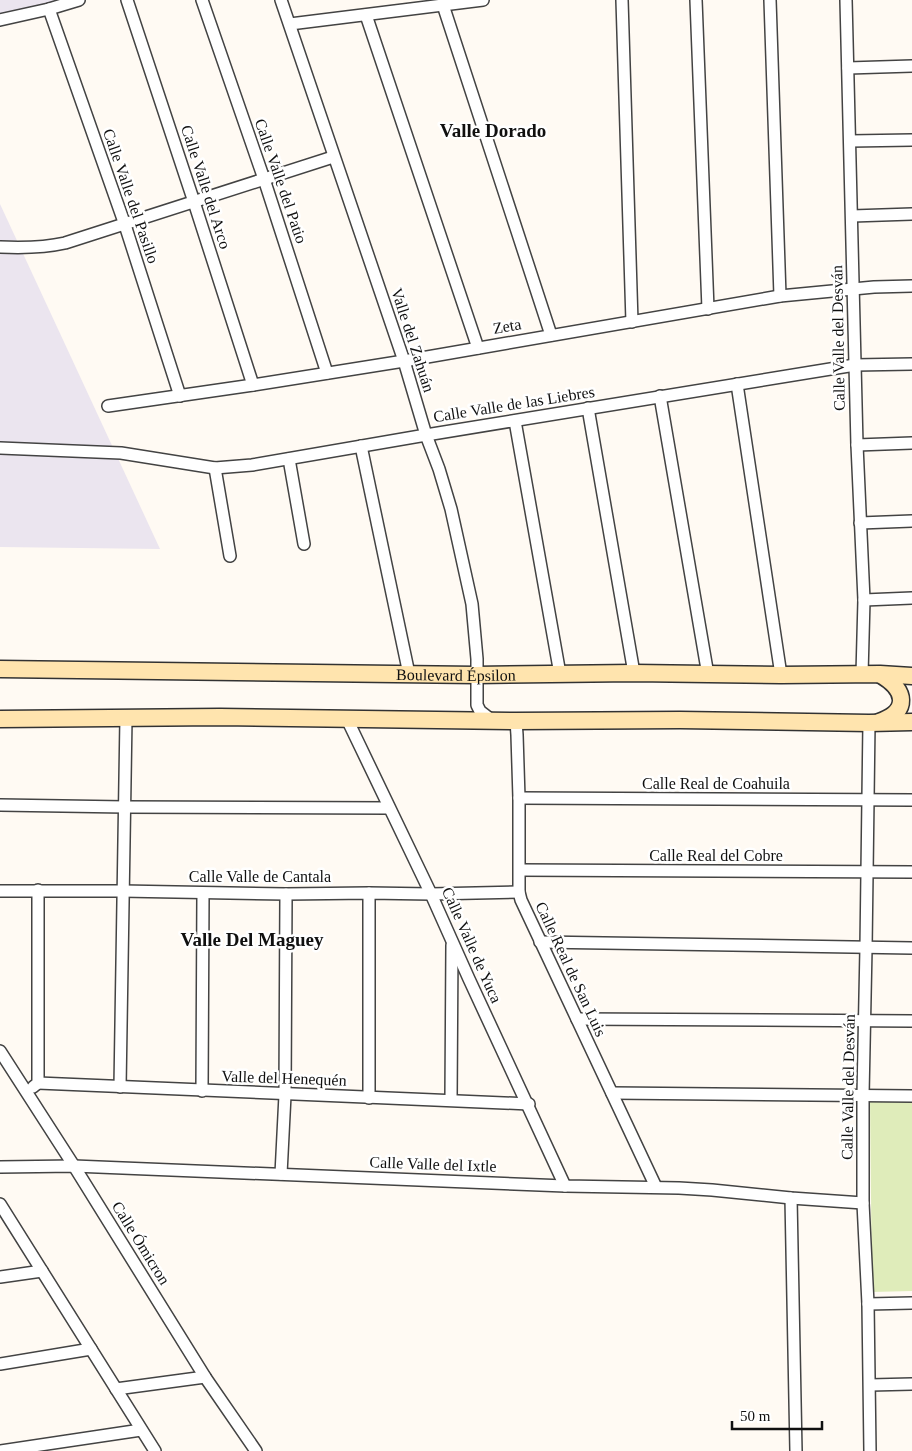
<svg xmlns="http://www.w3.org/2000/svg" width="912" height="1451" font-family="'Times New Roman',serif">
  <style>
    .industrial { fill: #ebe5ef }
    .green { fill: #dfecba }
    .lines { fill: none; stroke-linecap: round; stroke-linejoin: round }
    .street-casing { stroke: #434343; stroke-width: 14 }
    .secondary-casing { stroke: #323232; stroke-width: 19 }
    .street { stroke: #fff; stroke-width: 11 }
    .secondary { stroke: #ffe4ae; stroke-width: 16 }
    .labels { text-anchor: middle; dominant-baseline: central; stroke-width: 5; stroke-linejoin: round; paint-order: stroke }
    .street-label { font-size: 16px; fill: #101010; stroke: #fff }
    .quarter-label { font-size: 19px; font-weight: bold; fill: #101010; stroke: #fff }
  </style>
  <rect width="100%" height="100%" fill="#fffaf3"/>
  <!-- industrial -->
  <g class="industrial">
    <path d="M0,0H67L0,22Z"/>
    <path d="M0,204L160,549L0,547Z"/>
  </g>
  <!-- green -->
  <path class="green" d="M870,1099L912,1101V1291L872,1292Z"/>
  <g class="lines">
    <!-- street casing -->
    <g class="street-casing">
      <g id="street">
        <path d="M127,0L194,202L253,385"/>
        <path d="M202,0L264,179L327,373"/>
        <path d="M281,0L404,361L426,435L439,469L451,509L472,604L477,659V705L480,711L493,721"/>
        <path d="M622,0L632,322"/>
        <path d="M696,0L708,309"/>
        <path d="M770,0L780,296"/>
        <path d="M846,0L857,445L864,600L862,674"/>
        <path d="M443,5L551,335"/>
        <path d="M49,9L125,225L180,396"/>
        <path d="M366,15L478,348"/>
        <path d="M0,20L49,9L79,0"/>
        <path d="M290,24L483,0"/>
        <path d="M848,68L912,66"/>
        <path d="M850,141L912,140"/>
        <path d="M852,216L912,214"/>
        <path d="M0,247C22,248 43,248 65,243L333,157"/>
        <path d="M737,384L781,675"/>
        <path d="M660,396L708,675"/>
        <path d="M108,406L253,385L404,361L780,296L874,287L912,286"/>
        <path d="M588,408L634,673"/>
        <path d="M515,421L560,674"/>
        <path d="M857,445L912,443"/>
        <path d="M361,446L409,674"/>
        <path d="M0,448L121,453L215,468L252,465L426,435L855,365L912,364"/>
        <path d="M289,459L304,544"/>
        <path d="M215,468L230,556"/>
        <path d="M860,523L912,521"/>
        <path d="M864,600L912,598"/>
        <path d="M347,719L431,894L469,979L565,1186"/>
        <path d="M516,721L517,735L519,798V892L521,900L656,1187"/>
        <path d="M869,723L866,948L863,1095V1203L868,1304L870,1451"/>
        <path d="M519,798L912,800"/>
        <path d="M0,805L125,807L389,808"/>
        <path d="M520,870L912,872"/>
        <path d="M0,891H122L286,894L369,893L431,894L519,892"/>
        <path d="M369,893V1098"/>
        <path d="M540,942L912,948"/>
        <path d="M577,1019L912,1021"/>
        <path d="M0,1051L74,1166L205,1377L256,1451"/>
        <path d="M38,1083L529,1104"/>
        <path d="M33,1087L38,1083V890"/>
        <path d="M120,1087L126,718"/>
        <path d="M202,1091L203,893"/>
        <path d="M612,1093L912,1096"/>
        <path d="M451,1100L452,945"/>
        <path d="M0,1167L74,1166L565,1186L679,1188L712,1190L791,1198L863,1203"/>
        <path d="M281,1174L285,1095L286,894"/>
        <path d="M791,1198L796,1451"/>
        <path d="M0,1204L155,1451"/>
        <path d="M0,1277L42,1271"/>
        <path d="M868,1304L912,1303"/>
        <path d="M0,1364L91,1349"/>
        <path d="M870,1385L912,1384"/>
        <path d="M116,1389L205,1377"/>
        <path d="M0,1451L141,1430"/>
      </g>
    </g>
    <!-- secondary casing -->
    <g class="secondary-casing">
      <g id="secondary">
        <path id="s1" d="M0,669L476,675L634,673L781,675L880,674L912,676"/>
        <path d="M0,719L220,717L516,721L680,720L869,723L912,722"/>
        <path d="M879,722C910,711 906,690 881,675"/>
      </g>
    </g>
    <!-- street -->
    <use href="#street" class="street"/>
    <!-- secondary -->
    <use href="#secondary" class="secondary"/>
  </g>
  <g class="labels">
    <!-- street labels -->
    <g class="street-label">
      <text transform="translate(281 181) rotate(71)">Calle Valle del Patio</text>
      <text transform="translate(206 187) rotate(72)">Calle Valle del Arco</text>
      <text transform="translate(131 196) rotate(71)">Calle Valle del Pasillo</text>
      <text transform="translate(507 326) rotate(-10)">Zeta</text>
      <text transform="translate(838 338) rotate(-91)">Calle Valle del Desván</text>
      <text transform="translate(413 340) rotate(72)">Valle del Zahuán</text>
      <text transform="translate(514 404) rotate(-9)">Calle Valle de las Liebres</text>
      <text stroke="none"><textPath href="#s1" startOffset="456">Boulevard Épsilon</textPath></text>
      <text x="716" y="783">Calle Real de Coahuila</text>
      <text x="716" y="855">Calle Real del Cobre</text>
      <text x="260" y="876">Calle Valle de Cantala</text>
      <text transform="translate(472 945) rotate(66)">Calle Valle de Yuca</text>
      <text transform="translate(571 969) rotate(65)">Calle Real de San Luis</text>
      <text transform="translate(284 1078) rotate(2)">Valle del Henequén</text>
      <text transform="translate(848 1087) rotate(-89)">Calle Valle del Desván</text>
      <text transform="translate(433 1164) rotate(2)">Calle Valle del Ixtle</text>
      <text transform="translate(141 1243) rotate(58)">Calle Ómicron</text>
    </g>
    <!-- quarter labels -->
    <g class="quarter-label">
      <text x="493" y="130">Valle Dorado</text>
      <text x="252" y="939">Valle Del Maguey</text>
    </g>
  </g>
  <!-- scale -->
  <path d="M732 1421v8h90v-8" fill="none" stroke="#101010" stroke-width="2.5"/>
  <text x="740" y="1421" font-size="15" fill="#101010" stroke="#ffffff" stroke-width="4" paint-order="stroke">50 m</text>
</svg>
